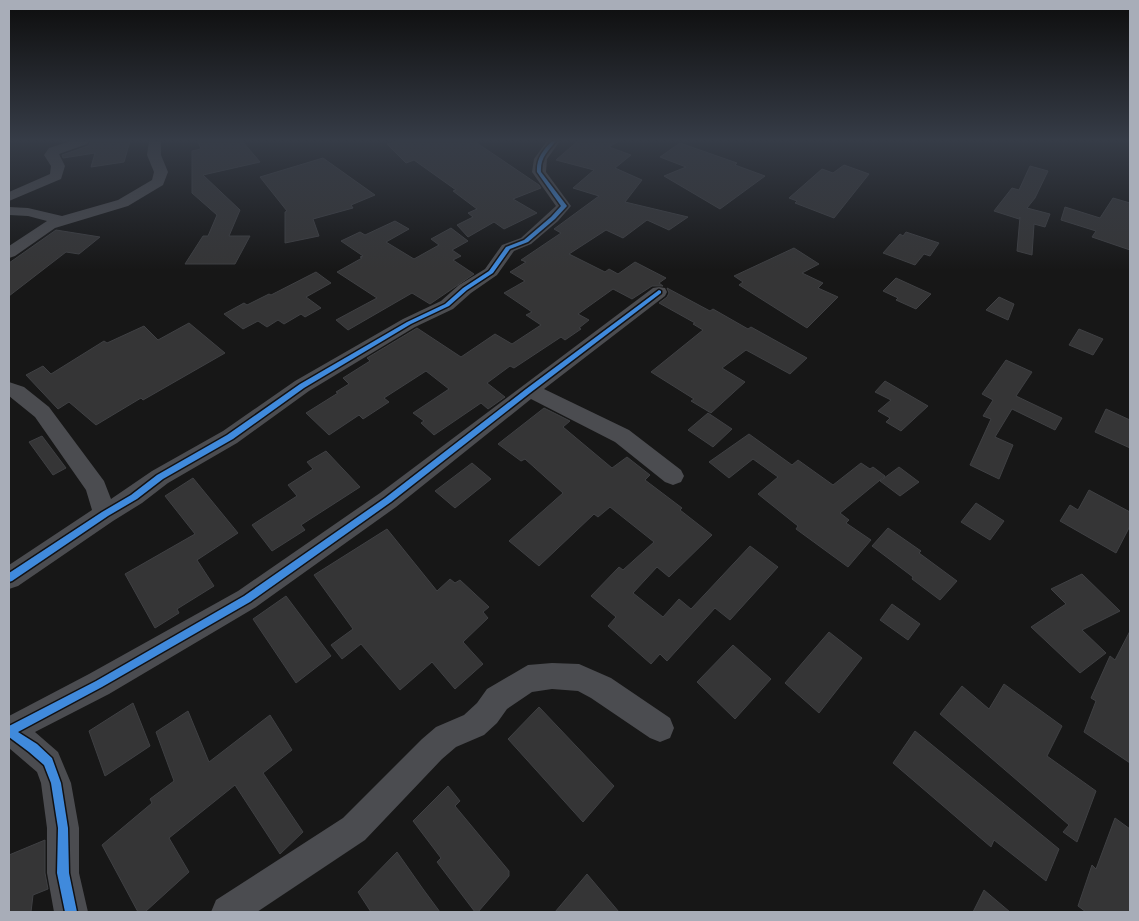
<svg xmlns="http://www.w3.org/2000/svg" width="1139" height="921" font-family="Inter,sans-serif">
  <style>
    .building { fill: #353536; stroke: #3f4043 }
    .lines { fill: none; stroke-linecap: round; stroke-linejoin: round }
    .street { fill: #4b4c50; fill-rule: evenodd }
    .cycleway-casing { stroke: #111113; stroke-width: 3 }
    .cycleway { fill: #408adc; fill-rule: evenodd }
  </style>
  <rect width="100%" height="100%" fill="#171717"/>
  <!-- building -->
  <g class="building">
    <path d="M91,141H130L124,162L91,167L95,153L63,158L62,155L88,146Z"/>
    <path d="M198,141H242L260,162L203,175L240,210L229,236H250L235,264H185L203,236H208L217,215L192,193V151L201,149Z"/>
    <path d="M400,141H474L539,185L541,188L513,199L537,213L504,229L494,222L468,237L457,225L473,217L468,213L477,209L453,191L456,190L414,160L406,163L387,144Z"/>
    <path d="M578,141H619L609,147L631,155L615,168L642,180L625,202L688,217L669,230L647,220L623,238L606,230L569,254L605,272L609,269L618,274L635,262L666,278L659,283L663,286H652L632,299L613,289L578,314L589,320L579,328L581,329L565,340L561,337L514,368L510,366L487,383L505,397L488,409L481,403L434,435L421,423L424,421L413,413L449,389L426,371L384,398L389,402L363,419L359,415L329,435L306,413L338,393L336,392L349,384L343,378L370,361L367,358L417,328L461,357L495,334L512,344L541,325L526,315L532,312L504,293L525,281L510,272L526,262L521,260L561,233L554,229L599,196L573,188L594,170L556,160Z"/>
    <path d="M680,143L737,163L735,165L765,176L720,209L664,176L686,167L660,157Z"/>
    <path d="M323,158L375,195L351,205L353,208L313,219L319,236L285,243V212L287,211L260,177Z"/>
    <path d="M844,165L869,174L834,218L795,203L797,201L789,198L822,169L833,173Z"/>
    <path d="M1030,166L1048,171L1035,198L1027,208L1050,214L1045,227L1034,224L1032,255L1017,251L1020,217L1019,219L994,211L1012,188L1019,190Z"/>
    <path d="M1113,198L1130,203V250L1092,237L1096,231L1061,220L1065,207L1100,218Z"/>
    <path d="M395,221L409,229L386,242L414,259L439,245L431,239L451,228L468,241L452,250L461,256L453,260L474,274L430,304L412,293L348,330L336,320L377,298L337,272L362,258L360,257L363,256L341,241L360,232L365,235Z"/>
    <path d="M56,230L100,237L79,254L66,252L9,296V263Z"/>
    <path d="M906,232L939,243L930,256L924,254L915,265L883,253L900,234L903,236Z"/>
    <path d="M794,248L819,264L802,273L823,283L818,288L838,297L807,328L739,285L743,282L734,276Z"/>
    <path d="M316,272L331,283L306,297L321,308L305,317L301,314L284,324L278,320L267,327L258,321L243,329L224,314L244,303L247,305L269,294L271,295Z"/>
    <path d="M896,278L931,294L916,309L896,300L898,298L883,291Z"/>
    <path d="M667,288L710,311L713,309L748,329L751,327L807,358L790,374L746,350L722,368L745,382L711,413L691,401L694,399L651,372L703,330L693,324L695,323L659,303L667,297L669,293Z"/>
    <path d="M999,297L1014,304L1008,320L986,310Z"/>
    <path d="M189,323L225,353L143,400L141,398L96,425L69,402L58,409L26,375L43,366L51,374L104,341L107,343L144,326L158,340Z"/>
    <path d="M1079,329L1103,339L1093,355L1069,345Z"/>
    <path d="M1006,360L1032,372L1016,396L1062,418L1055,430L1012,409L995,437L1013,445L999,479L970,465L991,419L983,416L993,400L982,394Z"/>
    <path d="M885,381L928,406L901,431L886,422L890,418L878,411L891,400L875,392Z"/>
    <path d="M544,408L570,421L563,427L612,468L627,457L650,475L645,480L682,508L680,510L712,535L669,577L657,567L633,593L663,617L679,599L691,609L750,546L778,567L730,620L715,608L667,661L660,654L651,664L608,626L616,617L591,596L619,567L623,570L654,542L610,507L598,517L594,514L539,566L509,541L563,493L525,459L521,461L498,444Z"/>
    <path d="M1106,409L1130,420V448L1095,432Z"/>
    <path d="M708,413L732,429L713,447L688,430Z"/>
    <path d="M749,434L792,465L798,460L833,485L861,463L870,469L873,467L885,476L840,513L849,520L846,523L871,540L848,567L796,529L798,526L758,494L778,477L753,459L729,478L709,462Z"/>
    <path d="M42,436L66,468L53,475L29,442Z"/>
    <path d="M326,451L360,487L301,525L305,530L272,551L252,525L297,496L288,485L313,469L307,462Z"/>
    <path d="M472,463L491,479L455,508L435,491Z"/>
    <path d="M899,467L919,482L900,496L880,481Z"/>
    <path d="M193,478L238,533L197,560L214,586L177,609L179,613L155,628L125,574L195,534L165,496Z"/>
    <path d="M1089,490L1130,512V526L1116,553L1060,521L1070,505L1078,510Z"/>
    <path d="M976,503L1004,521L990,540L961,522Z"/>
    <path d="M888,528L921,551L919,553L957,581L940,600L912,579L913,577L872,546Z"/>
    <path d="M387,529L437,591L450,579L455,583L460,580L489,607L483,612L488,618L463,642L483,664L455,689L432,662L400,690L361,644L342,659L331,645L353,629L314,575Z"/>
    <path d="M1082,574L1120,611L1082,630L1106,653L1080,673L1031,627L1066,604L1051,589Z"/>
    <path d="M286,596L331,656L296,683L253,619Z"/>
    <path d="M892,604L920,624L908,640L880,620Z"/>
    <path d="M1130,631V763L1084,732L1096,701L1091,698L1110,656L1115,660Z"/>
    <path d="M829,632L862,658L819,713L785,683Z"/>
    <path d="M733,645L771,679L735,719L697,682Z"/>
    <path d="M1004,684L1062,726L1047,756L1096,791L1077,842L1063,832L1069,825L940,714L962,686L989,709Z"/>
    <path d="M133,703L150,746L105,776L89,731Z"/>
    <path d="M539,707L614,786L583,822L508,739Z"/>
    <path d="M188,711L209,762L270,715L292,750L263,773L303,832L280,854L235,785L169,838L189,872L145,912H138L102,845L152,803L150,799L174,781L156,732Z"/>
    <path d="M915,731L1059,849L1046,881L994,840L991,847L893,763Z"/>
    <path d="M448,786L460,801L455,806L509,871V876L478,912H475L437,862L441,858L413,821Z"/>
    <path d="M1115,818L1130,829V912H1086L1078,906L1092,865L1096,869Z"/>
    <path d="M45,840V873L48,889L33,895L31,912H9V855Z"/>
    <path d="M397,852L423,889L440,912H371L358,892Z"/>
    <path d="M587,874L619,912H555Z"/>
    <path d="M984,890L1010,912H973Z"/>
  </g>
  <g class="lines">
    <!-- street -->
    <g class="street">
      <path d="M71,141H89L87,144L59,154L65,166L61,179L9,201V192L50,174L51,166L44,155L49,148Z"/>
      <path d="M149,141H161V155L168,172L163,185L128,206L55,228L15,256L9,258V246L47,221L28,216L9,215V207L28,208L62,216L118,200L152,180L154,172L147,155Z"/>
      <path d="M547,141H560L547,159L546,172L571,206L558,221L531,244L514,251L497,275L471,293L453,309L415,327L309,391L237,443L168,483L142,503L113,521L18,586L9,589V565L92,510L86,490L35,417L9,396V382L24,387L49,407L104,481L111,499L152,471L223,431L295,381L403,319L441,301L459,285L485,269L502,245L521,238L556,206L532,172L534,159Z"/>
      <path d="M659,287L665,288L667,292L665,296L544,389L629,430L681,470L684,476L681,482L673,485L665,482L615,442L531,399L396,507L256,607L109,694L35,732L58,752L71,783L79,828V873L88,912H54L47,873V828L41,783L37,772L9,748V716L89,674L238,591L380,493L653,288Z"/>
      <path d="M552,663L579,664L611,678L670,718L674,728L670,738L660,742L650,738L591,698L578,691L552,689L532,692L507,709L497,723L484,735L456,747L442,759L365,840L257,912H211L216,900L343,818L422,739L436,727L464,715L477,703L487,689L528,665Z"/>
    </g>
    <!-- cycleway casing -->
    <g class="cycleway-casing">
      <g id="cycleway">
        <path d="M552,141H556C548,151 540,158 541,172L567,206L555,219L528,242L510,249L493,273L467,290L449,306L411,324L304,388L233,439L163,479L137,499L108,516L12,581L9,582V573L102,512L131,495L157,475L227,435L300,384L407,322L445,304L463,288L489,271L506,247L524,240L551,217L561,206L537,172C536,159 543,150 552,141Z"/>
        <path d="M659,290L661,291V293L530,393L391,502L250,602L102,687L18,732L37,744L52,758L61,783L68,828L69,873L77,912H65L57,873L58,828L51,783L44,765L29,752L9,737V726L96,681L244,596L385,498L526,389Z"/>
      </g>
    </g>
    <!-- cycleway -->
    <use href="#cycleway" class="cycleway"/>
  </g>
  <!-- sky -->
  <linearGradient id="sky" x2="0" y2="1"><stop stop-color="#0d0d0d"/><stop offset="0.52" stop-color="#363c47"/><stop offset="1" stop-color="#363c47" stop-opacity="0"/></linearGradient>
  <rect width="1139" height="270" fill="url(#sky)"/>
  <!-- border -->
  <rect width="1139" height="921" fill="none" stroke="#a8adb8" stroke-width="20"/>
</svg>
